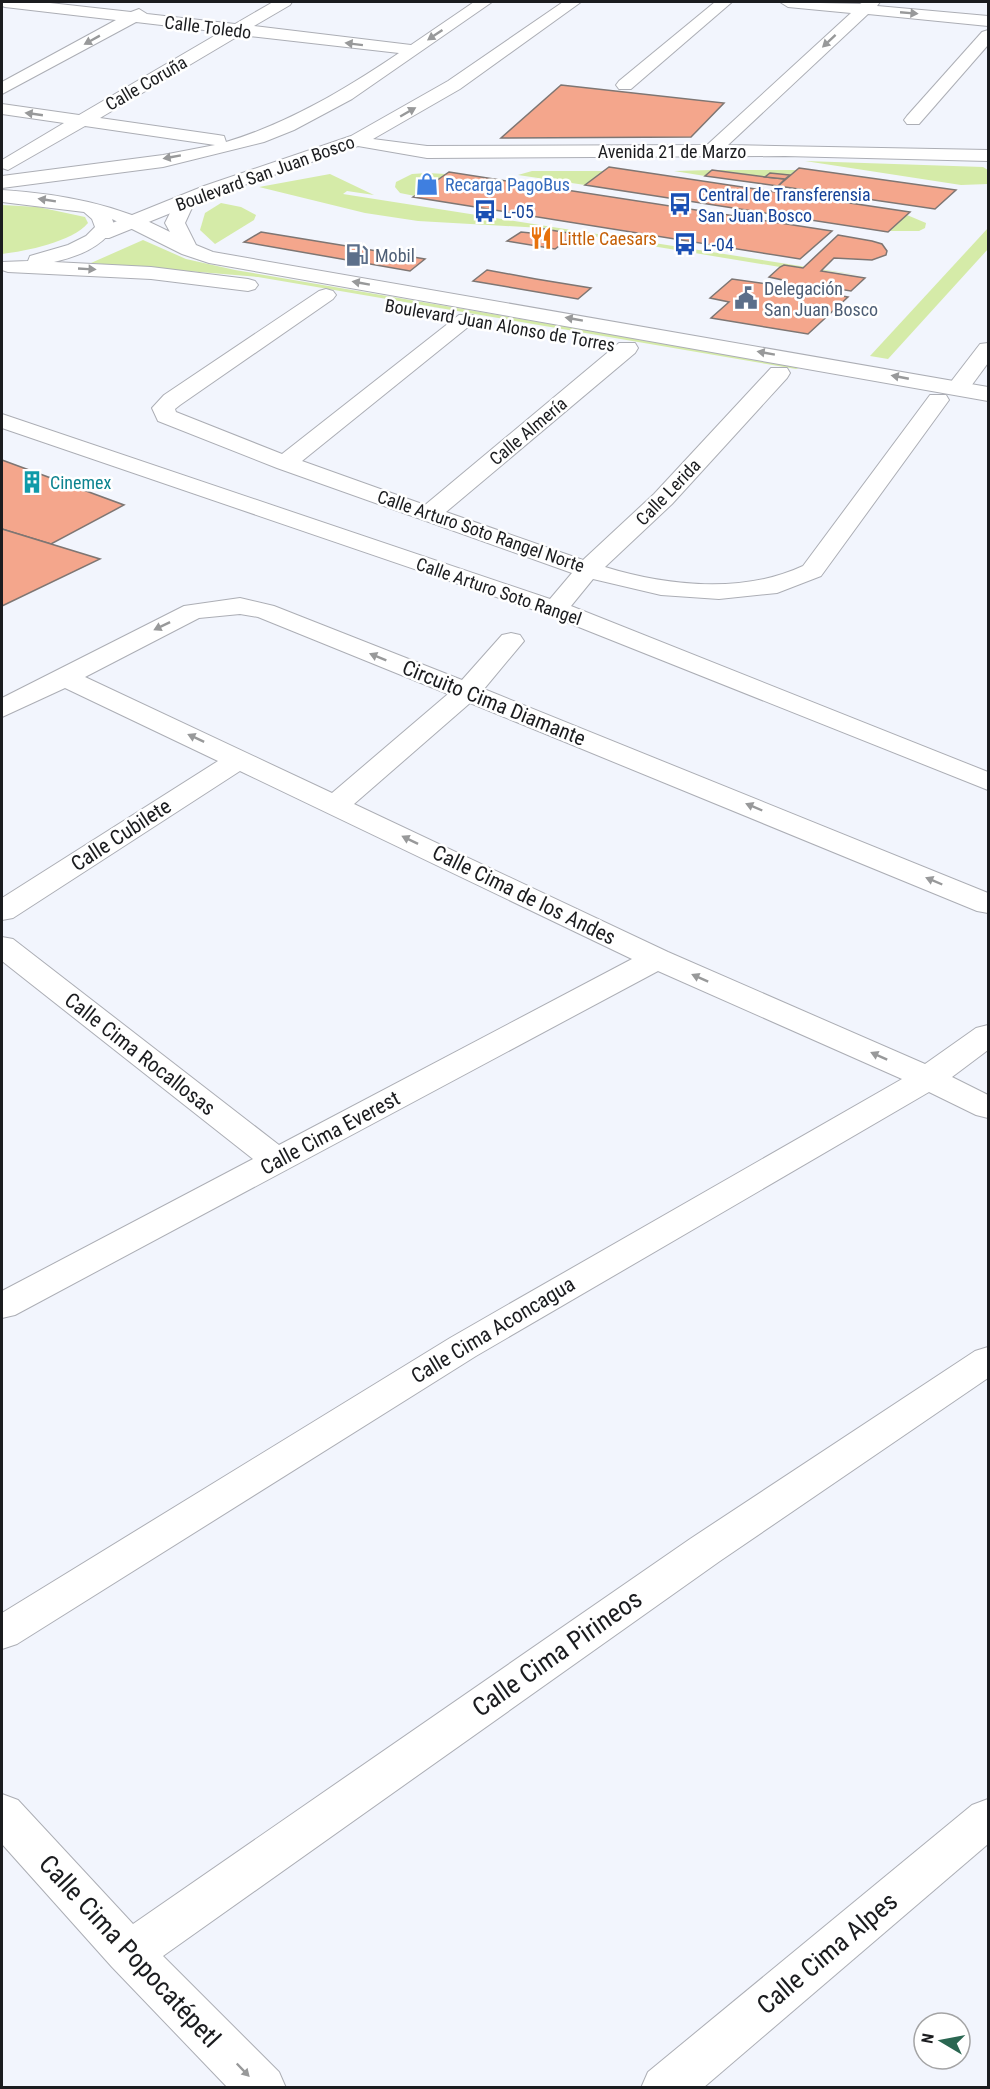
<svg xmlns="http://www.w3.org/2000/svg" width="990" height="2089" font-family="'Roboto Condensed',sans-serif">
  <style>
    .green { fill: #d5eba8 }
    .building { fill: #f4a68c; stroke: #7e7673; stroke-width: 1.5 }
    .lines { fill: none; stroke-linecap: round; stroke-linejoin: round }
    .minor-casing { stroke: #acaeb5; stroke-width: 2 }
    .major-casing { stroke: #acaeb5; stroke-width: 2 }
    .minor { fill: #fff; fill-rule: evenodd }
    .major { fill: #fff; fill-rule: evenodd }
    .oneway { fill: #98999a }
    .labels { text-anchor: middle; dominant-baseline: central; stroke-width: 5; stroke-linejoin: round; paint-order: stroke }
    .far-street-label { font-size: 18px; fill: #1b1c1f; stroke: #fff }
    .far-shop-label { font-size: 18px; fill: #366cbe; stroke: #fff; text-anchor: start }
    .far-transit-label { font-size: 18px; fill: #164399; stroke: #fff; text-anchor: start }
    .far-food-label { font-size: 18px; fill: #c56008; stroke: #fff; text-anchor: start }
    .far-service-label { font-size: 18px; fill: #4e5e75; stroke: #fff; text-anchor: start }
    .far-culture-label { font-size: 18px; fill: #0d838f; stroke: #fff; text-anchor: start }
    .street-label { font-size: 21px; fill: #1b1c1f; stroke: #fff }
    .near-street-label { font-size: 26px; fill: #1b1c1f; stroke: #fff }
  </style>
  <rect width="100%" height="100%" fill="#f2f5fd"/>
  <!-- green -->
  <g class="green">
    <path d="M805,161L983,167L988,170V184L961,185Z"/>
    <path d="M712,170H797L790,175L770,173L765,177L713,170L705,176L674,171Z"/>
    <path d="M532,171H604L585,185L518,175Z"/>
    <path d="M427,173L446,174L436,181L427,180L418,186L426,188L415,196L400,193L395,187L396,182L412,174Z"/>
    <path d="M330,174L374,195L347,191L343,194L864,276L784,265L780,267L542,228L418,221L365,213L259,187Z"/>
    <path d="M221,203L241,207L256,215L254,220L215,244L200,230L205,213Z"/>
    <path d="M2,205L38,207L85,217L88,223C72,242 26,251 2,254Z"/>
    <path d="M907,215L926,223L925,228L919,231H890Z"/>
    <path d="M988,228V249L888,359L870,356Z"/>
    <path d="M143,240L186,259L235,270L802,367L796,369L258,277L91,263Z"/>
  </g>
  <!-- building -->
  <g class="building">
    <path d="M561,85L724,103L691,137L501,138Z"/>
    <path d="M609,167L910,212L888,232L585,185Z"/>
    <path d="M799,168L956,190L935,209L778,186Z"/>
    <path d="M712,170L765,177L785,179L778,186L705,176Z"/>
    <path d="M449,172L832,231L800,259L413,197Z"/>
    <path d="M770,173L790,175L785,179L765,177Z"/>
    <path d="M538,228L575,234L555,249L507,241L521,232L531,233Z"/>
    <path d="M261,232L371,250L425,259L410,271L244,242Z"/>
    <path d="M838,235L872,241L882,244L887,251L886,255L872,260L834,258L821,271L865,278L851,291L807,284L802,289L848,297L808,334L711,318L729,302L710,298L732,279L781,286L787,281L769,277L780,267L784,265L803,268Z"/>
    <path d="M487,270L536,279L591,288L578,299L473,281Z"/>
    <path d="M2,460L124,505L51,544L2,529Z"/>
    <path d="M2,529L100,559L2,606Z"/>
  </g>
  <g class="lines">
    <!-- minor casing -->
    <g class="minor-casing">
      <g id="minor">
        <path d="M2,2H41L131,12L139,9L147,14L235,24L273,2H292L290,5L254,26L411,45L474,2H492L352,99L294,130L264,142L163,167L2,188V176L163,155L215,145L85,126L8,170L2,168V160L64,123L2,114V104L79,115L221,32L136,22L2,94V82L116,20L5,7L2,6ZM240,35L399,53C344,90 289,123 226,142L224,136L218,135L100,118Z"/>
        <path d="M563,2H581L460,89L373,139L427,146L707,145L851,13L788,7L780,2L860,4L863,2H880L877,6L988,16V26L868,14L728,145L988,150V161L785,156L427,158L358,146L218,194L109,238H95L92,234L95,230L204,186L351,136L448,81Z"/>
        <path d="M715,2H732L631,89H619L616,85L619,81Z"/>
        <path d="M988,30V45L919,124H907L904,120L907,116L982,32Z"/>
        <path d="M326,289L333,291L336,295L333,299L180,405L175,409L176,412L282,454L459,315H473L477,319L473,323L302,461L425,505L619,343H635L638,348L635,353L446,512L583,560L654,494L771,368H787L790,373L787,378L672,504L605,567C667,586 743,594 803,566L930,395H946L949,400L821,576L777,593L719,599L661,595L593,579L571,606L988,772V790L546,614L2,428V414L550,599L572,573L277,468L158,421L152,408L164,395L319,291Z"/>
        <path d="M988,343V363L966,393H950L947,388L950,383L980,344Z"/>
        <path d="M240,598L274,606L462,680L502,635L511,633L520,635L524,641L484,689L988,893V913L977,911L470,703L354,804L668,952L925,1064L976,1028L988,1025V1050L952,1077L988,1095V1118L976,1115L929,1092L476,1356L17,1644L2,1649V1613L450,1338L902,1079L658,971L15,1315L2,1318V1291L253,1159L2,961V937L13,939L279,1145L632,959L240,771L13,918L2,920V898L218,761L65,688L2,717V698L184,606ZM240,614L258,617L448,694L332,793L85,677L199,618Z"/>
        <path d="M988,1347V1378L720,1561L163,1956L279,2072L286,2088H228L112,1967L2,1844V1794L18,1800L133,1924L690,1539L975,1351Z"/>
        <path d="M988,1799V1844L703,2088H641L648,2072L972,1805Z"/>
      </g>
    </g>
    <!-- major casing -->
    <g class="major-casing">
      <path id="major" d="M2,190C61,194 117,204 170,232L165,223L178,197L185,195L195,201L185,223L196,245L213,252L988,387V401L209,263L182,254L112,219L115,227C100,248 79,256 54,262L151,267L248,279L255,281L258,285L255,289L248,291L151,279L8,272L2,270V262L28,261L30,256L68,245L86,236L95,227L92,219L84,212L2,202Z"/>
    </g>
    <!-- minor -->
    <use href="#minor" class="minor"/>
    <!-- major -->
    <use href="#major" class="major"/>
  </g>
  <!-- one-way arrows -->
  <defs><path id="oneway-solid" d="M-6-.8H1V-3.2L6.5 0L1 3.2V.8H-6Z" transform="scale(1.5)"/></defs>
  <g class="oneway">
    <use href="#oneway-solid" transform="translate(909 13) rotate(5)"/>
    <use href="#oneway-solid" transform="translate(435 35) rotate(146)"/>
    <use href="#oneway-solid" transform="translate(92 40) rotate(151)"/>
    <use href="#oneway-solid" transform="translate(829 41) rotate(137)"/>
    <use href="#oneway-solid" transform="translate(354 44) rotate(-173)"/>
    <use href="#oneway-solid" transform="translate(408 112) rotate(-30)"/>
    <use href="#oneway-solid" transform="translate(34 114) rotate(-172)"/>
    <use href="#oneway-solid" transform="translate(172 157) rotate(170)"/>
    <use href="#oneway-solid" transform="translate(47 200) rotate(-171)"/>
    <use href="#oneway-solid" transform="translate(87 269) rotate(3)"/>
    <use href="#oneway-solid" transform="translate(361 283) rotate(-170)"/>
    <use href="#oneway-solid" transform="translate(574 319) rotate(-170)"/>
    <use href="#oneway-solid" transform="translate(766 353) rotate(-170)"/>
    <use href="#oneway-solid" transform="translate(900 377) rotate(-169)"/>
    <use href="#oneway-solid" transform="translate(162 626) rotate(154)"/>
    <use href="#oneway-solid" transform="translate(378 657) rotate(-158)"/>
    <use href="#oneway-solid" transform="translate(196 738) rotate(-155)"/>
    <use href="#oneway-solid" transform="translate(754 807) rotate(-157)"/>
    <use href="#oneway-solid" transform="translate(410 840) rotate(-154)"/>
    <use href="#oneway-solid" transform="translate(934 881) rotate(-157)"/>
    <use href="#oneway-solid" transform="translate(700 978) rotate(-156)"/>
    <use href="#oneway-solid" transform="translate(879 1056) rotate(-156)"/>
    <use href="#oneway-solid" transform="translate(243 2070) rotate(46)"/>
  </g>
  <!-- icons -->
  <defs>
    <g id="shop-bare" transform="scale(1.8)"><path d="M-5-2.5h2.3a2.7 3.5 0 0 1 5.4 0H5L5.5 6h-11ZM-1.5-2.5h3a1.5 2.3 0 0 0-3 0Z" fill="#3f7fe0" stroke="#fff" stroke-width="2.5" paint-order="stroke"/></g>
    <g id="bus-bare" transform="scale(1.8)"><path d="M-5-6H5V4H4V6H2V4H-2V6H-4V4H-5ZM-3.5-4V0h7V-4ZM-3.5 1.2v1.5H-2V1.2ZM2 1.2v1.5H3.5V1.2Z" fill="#1a4fb4" stroke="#fff" stroke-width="2.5" paint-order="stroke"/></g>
    <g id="restaurant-bare" transform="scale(1.8)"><path d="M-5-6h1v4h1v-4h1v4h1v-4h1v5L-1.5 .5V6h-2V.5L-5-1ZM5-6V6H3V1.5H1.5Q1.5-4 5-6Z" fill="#e8710a" stroke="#fff" stroke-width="2.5" paint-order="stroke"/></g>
    <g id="fuel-bare" transform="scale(1.8)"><path d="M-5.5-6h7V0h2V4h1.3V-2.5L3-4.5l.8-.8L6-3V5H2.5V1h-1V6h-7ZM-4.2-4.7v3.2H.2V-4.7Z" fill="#5c6f8a" stroke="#fff" stroke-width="2.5" paint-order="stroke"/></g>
    <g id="civic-bare" transform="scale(1.8)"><path d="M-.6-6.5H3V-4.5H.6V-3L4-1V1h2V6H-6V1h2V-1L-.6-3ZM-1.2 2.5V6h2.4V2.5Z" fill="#5c6f8a" stroke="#fff" stroke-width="2.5" paint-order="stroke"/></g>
    <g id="building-bare" transform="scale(1.8)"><path d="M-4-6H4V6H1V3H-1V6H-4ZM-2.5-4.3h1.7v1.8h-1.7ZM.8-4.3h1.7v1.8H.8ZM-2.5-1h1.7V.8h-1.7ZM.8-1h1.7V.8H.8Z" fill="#0f9aa8" stroke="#fff" stroke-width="2.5" paint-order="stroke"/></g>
  </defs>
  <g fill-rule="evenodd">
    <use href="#shop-bare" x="427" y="184"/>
    <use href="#bus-bare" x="680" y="204"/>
    <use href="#bus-bare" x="485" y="211"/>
    <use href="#restaurant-bare" x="541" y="238"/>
    <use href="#bus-bare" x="685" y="244"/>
    <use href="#fuel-bare" x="357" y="255"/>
    <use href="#civic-bare" x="746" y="298"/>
    <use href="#building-bare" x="32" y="482"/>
  </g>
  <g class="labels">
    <!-- far-street labels -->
    <g class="far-street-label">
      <text transform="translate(208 27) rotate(7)">Calle Toledo</text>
      <text transform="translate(146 83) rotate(-30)">Calle Coruña</text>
      <text x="672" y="151">Avenida 21 de Marzo</text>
      <text transform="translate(265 173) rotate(-20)">Boulevard San Juan Bosco</text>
      <text transform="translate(500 325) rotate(10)">Boulevard Juan Alonso de Torres</text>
      <text transform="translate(528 431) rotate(-40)">Calle Almería</text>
      <text transform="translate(668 492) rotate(-46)">Calle Lerida</text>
      <text transform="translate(481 531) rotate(19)">Calle Arturo Soto Rangel Norte</text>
      <text transform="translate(499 591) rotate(19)">Calle Arturo Soto Rangel</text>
    </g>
    <!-- far-shop labels -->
    <g class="far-shop-label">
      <text x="445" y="184">Recarga PagoBus</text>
    </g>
    <!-- far-transit labels -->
    <g class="far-transit-label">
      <text x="698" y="194">Central de Transferensia<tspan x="698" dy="21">San Juan Bosco</tspan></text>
      <text x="503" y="211">L-05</text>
      <text x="703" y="244">L-04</text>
    </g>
    <!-- far-food labels -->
    <g class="far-food-label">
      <text x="559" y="238">Little Caesars</text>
    </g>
    <!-- far-service labels -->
    <g class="far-service-label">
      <text x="375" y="255">Mobil</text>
      <text x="764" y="288">Delegación<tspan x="764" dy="21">San Juan Bosco</tspan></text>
    </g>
    <!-- far-culture labels -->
    <g class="far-culture-label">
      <text x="50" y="482">Cinemex</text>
    </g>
    <!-- street labels -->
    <g class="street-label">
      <text transform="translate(494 703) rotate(22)">Circuito Cima Diamante</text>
      <text transform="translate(121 835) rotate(-33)">Calle Cubilete</text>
      <text transform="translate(524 895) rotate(26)">Calle Cima de los Andes</text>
      <text transform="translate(140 1054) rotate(38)">Calle Cima Rocallosas</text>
      <text transform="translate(330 1133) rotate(-28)">Calle Cima Everest</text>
      <text transform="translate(493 1330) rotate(-31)">Calle Cima Aconcagua</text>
    </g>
    <!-- near-street labels -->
    <g class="near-street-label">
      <text transform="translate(557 1653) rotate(-35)">Calle Cima Pirineos</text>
      <text transform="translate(130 1951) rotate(47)">Calle Cima Popocatépetl</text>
      <text transform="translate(827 1953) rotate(-40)">Calle Cima Alpes</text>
    </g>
  </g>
  <!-- border -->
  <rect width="990" height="2089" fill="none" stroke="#1b1c1f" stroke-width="6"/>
  <!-- north arrow -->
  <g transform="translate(942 2041) rotate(280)"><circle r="28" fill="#ffffff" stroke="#a4a4a5" stroke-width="1.5"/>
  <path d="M0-4.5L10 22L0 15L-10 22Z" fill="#2a6651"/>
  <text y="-9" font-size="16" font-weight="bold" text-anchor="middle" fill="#1b1c1f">N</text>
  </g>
</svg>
